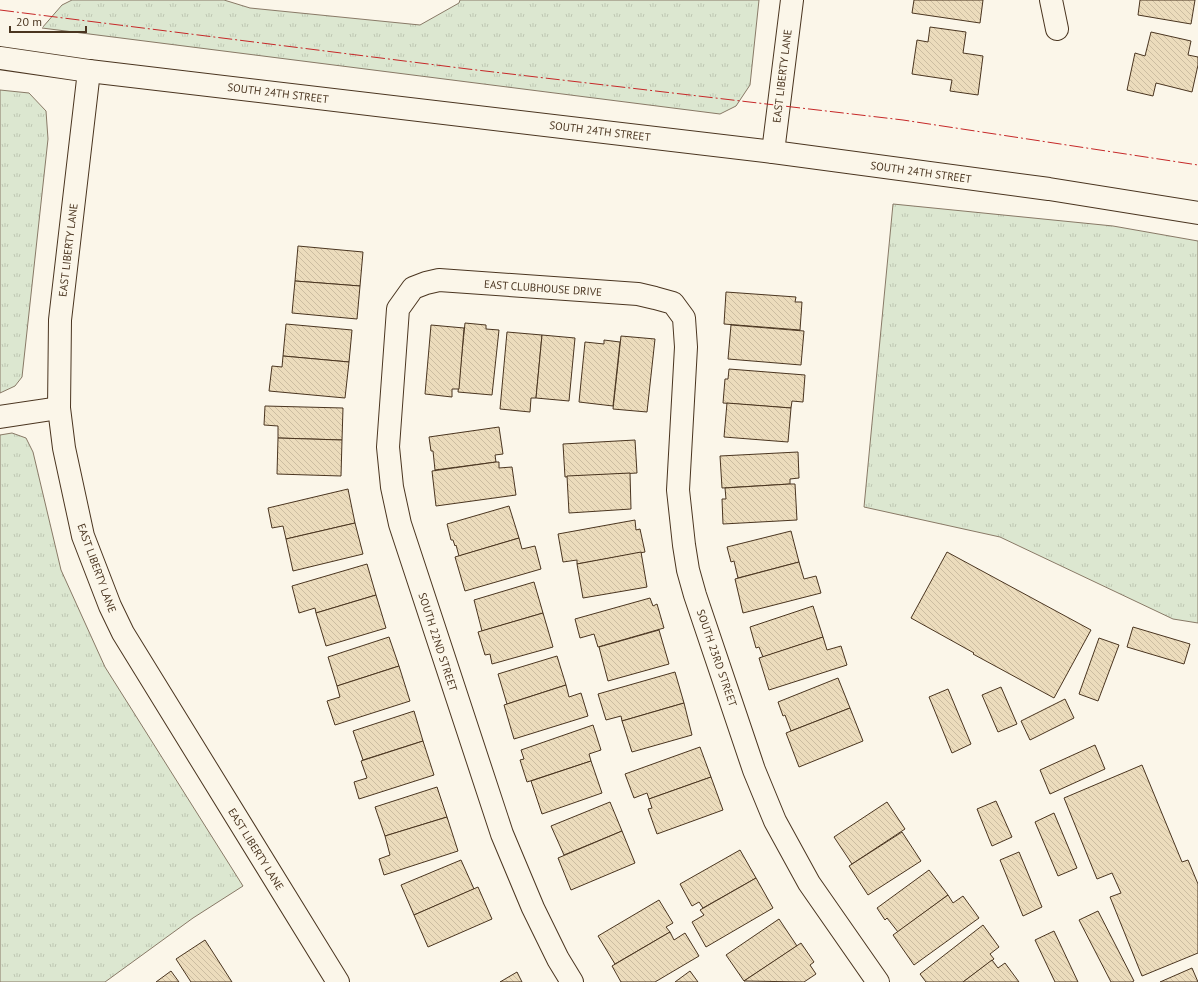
<svg xmlns="http://www.w3.org/2000/svg" width="1198" height="982" font-family="'PT Sans',sans-serif">
  <style>
    .grass { fill: url(#grass-tufts); stroke: #887966 }
    .building { fill: url(#building-back-hatch); stroke: #4a3520 }
    .lines { fill: none; stroke-linecap: round; stroke-linejoin: round }
    .street-casing { stroke: #4a3520; stroke-width: 24 }
    .secondary-casing { stroke: #4a3520; stroke-width: 24 }
    .street { stroke: #fbf6e9; stroke-width: 22 }
    .secondary { stroke: #fbf6e9; stroke-width: 22 }
    .power { stroke: #c62828; stroke-width: 1; stroke-dasharray: 14 3 2 3; stroke-linecap: butt }
    .labels { text-anchor: middle; dominant-baseline: central; stroke-width: 3; stroke-linejoin: round; paint-order: stroke }
    .street-label { font-size: 11px; fill: #4a3520; stroke: #fbf6e9 }
  </style>
  <defs>
    <pattern id="grass-tufts" width="24" height="20" patternUnits="userSpaceOnUse"><rect width="24" height="20" fill="#dce7d0"/><path d="M3 7l-1-3M5 7V3M7 7l1-3M15 17l-1-3M17 17v-4M19 17l1-3" fill="none" stroke="#bec7b2"/></pattern>
    <pattern id="building-back-hatch" width="6" height="6" patternUnits="userSpaceOnUse"><rect width="6" height="6" fill="#ecdcbc"/><path d="M-1 5l2 2M0 0l6 6M5-1l2 2" fill="none" stroke="#ccbda1"/></pattern>
  </defs>
  <rect width="100%" height="100%" fill="#fbf6e9"/>
  <!-- grass -->
  <g class="grass">
    <path d="M72,0H224L250,8L420,25L459,3L460,0H759L750,85L736,106L720,114L42,28L62,5Z"/>
    <path d="M0,90L29,93L46,111L48,139L22,377L15,386L0,393Z"/>
    <path d="M893,204L1113,226L1198,241V623L1173,619L1000,537L864,507Z"/>
    <path d="M12,433L26,438L33,452L61,570L105,667L243,886L193,918L105,982H0V435Z"/>
  </g>
  <!-- building -->
  <g class="building">
    <path d="M914,0H983L980,23L912,13Z"/>
    <path d="M1140,0H1195L1191,24L1138,15Z"/>
    <path d="M930,27L966,32L963,53L983,56L978,95L950,91L952,80L912,74L917,40L928,42Z"/>
    <path d="M1151,32L1191,41L1188,55L1198,57V65L1192,92L1156,83L1153,96L1127,90L1135,53L1145,56Z"/>
    <path d="M298,246L363,252L360,286L295,281Z"/>
    <path d="M295,281L360,286L357,319L292,313Z"/>
    <path d="M726,292L796,297L795,302H802L800,330L724,324Z"/>
    <path d="M465,323L486,325V329L499,330L492,395L458,392Z"/>
    <path d="M286,324L352,330L349,362L283,356Z"/>
    <path d="M431,325L464,328L459,389H452V397L425,394Z"/>
    <path d="M731,325L804,331L801,365L728,359Z"/>
    <path d="M507,332L542,335L536,398H531L530,412L500,409Z"/>
    <path d="M542,335L575,338L569,401L536,398Z"/>
    <path d="M621,336L655,339L647,412L613,409Z"/>
    <path d="M604,340L620,342L613,406L579,402L585,342L604,344Z"/>
    <path d="M283,356L349,362L345,398L269,391L272,366L282,367Z"/>
    <path d="M729,369L805,375L803,402L792,401L791,408L723,403L725,379H728Z"/>
    <path d="M727,403L791,408L788,442L724,437Z"/>
    <path d="M265,406L343,408L342,440L278,438V426L264,425Z"/>
    <path d="M499,427L503,454L495,455L496,462L435,470L433,451H431L429,437Z"/>
    <path d="M278,438L342,440L341,476L277,474Z"/>
    <path d="M635,440L637,473L565,477L563,444Z"/>
    <path d="M798,452L799,478L790,479V484L722,488L720,456Z"/>
    <path d="M496,462H499V468L512,467L516,495L436,506L432,471Z"/>
    <path d="M630,473L631,509L569,513L567,476Z"/>
    <path d="M790,484H795L797,520L723,524L722,499H726L725,488Z"/>
    <path d="M348,489L355,523L286,539L283,526L272,528L268,508Z"/>
    <path d="M509,506L519,538L459,556L456,545L455,546L453,540H451L447,524Z"/>
    <path d="M635,520L636,530L640,529L645,552L577,564V560L563,562L558,534Z"/>
    <path d="M355,523L363,554L293,571L286,539Z"/>
    <path d="M791,531L799,562L738,578L734,561L731,562L727,547Z"/>
    <path d="M519,538L522,549L535,546L541,569L465,591L455,557Z"/>
    <path d="M641,552L647,587L583,598L577,564Z"/>
    <path d="M947,552L1091,630L1054,698L973,654L974,653L911,618Z"/>
    <path d="M799,562L804,579L816,576L821,593L743,613L735,579Z"/>
    <path d="M367,564L376,595L316,613L315,608L299,613L292,586Z"/>
    <path d="M534,582L543,613L482,631L474,600Z"/>
    <path d="M376,595L386,628L326,646L316,613Z"/>
    <path d="M650,598L653,606L657,604L664,628L598,647L594,634L580,638L575,619Z"/>
    <path d="M813,606L823,637L763,657L759,647L756,648L750,627Z"/>
    <path d="M543,613L553,647L492,664L490,654L485,655L478,632Z"/>
    <path d="M1133,627L1190,644L1184,664L1127,647Z"/>
    <path d="M659,630L669,664L608,681L599,647Z"/>
    <path d="M389,637L399,666L337,686L328,657Z"/>
    <path d="M823,637L827,650L841,646L847,665L769,690L759,658Z"/>
    <path d="M1099,638L1119,645L1098,701L1079,694Z"/>
    <path d="M557,656L566,685L507,704L498,674Z"/>
    <path d="M399,666L410,701L335,725L327,701L340,697L337,686Z"/>
    <path d="M675,672L684,703L622,721L621,716L606,720L598,694Z"/>
    <path d="M838,678L850,708L791,731L785,715L783,716L778,702Z"/>
    <path d="M566,685L569,697L581,693L588,716L514,739L504,705Z"/>
    <path d="M1001,687L1017,724L998,732L982,695Z"/>
    <path d="M948,689L971,744L952,753L929,697Z"/>
    <path d="M1065,699L1074,718L1030,740L1021,721Z"/>
    <path d="M684,703L692,735L632,752L622,721Z"/>
    <path d="M850,708L863,741L799,767L786,733Z"/>
    <path d="M414,711L423,741L363,760L353,731Z"/>
    <path d="M593,725L601,750L589,754L591,761L527,782L520,760L524,759L521,750Z"/>
    <path d="M423,741L434,775L359,799L354,782L367,778L361,761Z"/>
    <path d="M1095,745L1105,769L1050,794L1040,770Z"/>
    <path d="M700,747L711,777L649,799L647,793L634,798L625,774Z"/>
    <path d="M591,761L602,793L542,814L531,781Z"/>
    <path d="M1142,765L1182,862L1188,860L1198,884V953L1142,976L1110,897L1121,893L1112,873L1097,879L1064,798Z"/>
    <path d="M711,777L723,810L657,834L648,809L652,808L649,799Z"/>
    <path d="M437,787L447,817L385,836L375,807Z"/>
    <path d="M996,801L1012,837L992,846L977,809Z"/>
    <path d="M610,802L622,831L564,855L551,826Z"/>
    <path d="M887,802L905,829L852,864L834,837Z"/>
    <path d="M1054,813L1077,868L1058,876L1035,822Z"/>
    <path d="M447,817L458,851L384,875L379,859L390,855L385,836Z"/>
    <path d="M622,831L635,863L571,890L558,858Z"/>
    <path d="M902,832L921,861L868,895L849,866Z"/>
    <path d="M740,850L756,878L703,908L699,902L692,906L680,884Z"/>
    <path d="M1019,852L1042,907L1023,916L1000,860Z"/>
    <path d="M461,860L474,889L414,915L401,885Z"/>
    <path d="M929,870L948,895L898,932L887,918L885,920L877,908Z"/>
    <path d="M756,878L773,908L706,947L692,922L704,915L700,910Z"/>
    <path d="M478,887L492,919L428,947L414,915Z"/>
    <path d="M948,895L953,903L963,896L979,918L914,965L893,935Z"/>
    <path d="M659,900L673,923L666,927L670,932L615,964L598,936Z"/>
    <path d="M1098,911L1134,981L1132,982H1111L1079,920Z"/>
    <path d="M779,919L797,946L744,981L726,955Z"/>
    <path d="M983,925L999,947L990,954L994,959L963,982H926L920,974Z"/>
    <path d="M1054,931L1078,982H1055L1035,940Z"/>
    <path d="M670,932L674,940L685,933L699,956L655,982H621L612,966Z"/>
    <path d="M205,940L232,982H191L176,959Z"/>
    <path d="M801,943L814,962L810,965L816,974L804,982L744,981Z"/>
    <path d="M992,960L998,968L1005,963L1019,982H963Z"/>
    <path d="M1192,968L1198,982H1160Z"/>
    <path d="M171,971L179,982H156Z"/>
    <path d="M690,971L698,982H675Z"/>
    <path d="M517,972L522,982H500Z"/>
  </g>
  <g class="lines">
    <!-- street casing -->
    <g class="street-casing">
      <g id="street">
        <path d="M1051,0L1057,29"/>
        <path d="M0,417L59,408"/>
        <path d="M572,982L558,959L533,908L502,834L400,524L392,487L388,447L398,309L413,288L426,283L439,280L638,294L655,298L673,303L684,318L686,347L678,490L684,545L688,570L695,595L754,770L775,821L809,883L878,982"/>
      </g>
    </g>
    <!-- secondary casing -->
    <g class="secondary-casing">
      <g id="secondary">
        <path d="M0,58L89,71L773,152L1049,189L1198,213"/>
        <path d="M89,71L60,320L59,408L64,448L83,536L110,606L123,633L338,982"/>
        <path d="M773,152L792,0"/>
      </g>
    </g>
    <!-- street -->
    <use href="#street" class="street"/>
    <!-- secondary -->
    <use href="#secondary" class="secondary"/>
    <!-- power -->
    <path class="power" d="M0,10L468,69L903,120L1198,165"/>
  </g>
  <g class="labels">
    <!-- street labels -->
    <g class="street-label">
      <text transform="translate(782 76) rotate(-83)">EAST LIBERTY LANE</text>
      <text transform="translate(278 93) rotate(7)">SOUTH 24TH STREET</text>
      <text transform="translate(600 131) rotate(7)">SOUTH 24TH STREET</text>
      <text transform="translate(921 172) rotate(8)">SOUTH 24TH STREET</text>
      <text transform="translate(68 250) rotate(-83)">EAST LIBERTY LANE</text>
      <text transform="translate(543 288) rotate(4)">EAST CLUBHOUSE DRIVE</text>
      <text transform="translate(97 568) rotate(70)">EAST LIBERTY LANE</text>
      <text transform="translate(438 642) rotate(72)">SOUTH 22ND STREET</text>
      <text transform="translate(717 658) rotate(71)">SOUTH 23RD STREET</text>
      <text transform="translate(256 849) rotate(58)">EAST LIBERTY LANE</text>
    </g>
  </g>
  <!-- scale -->
  <path d="M10 26v6h76v-6" fill="none" stroke="#4a3520" stroke-width="2"/>
  <text x="16" y="26" font-size="12" fill="#4a3520" stroke="#fbf6e9" stroke-width="3" paint-order="stroke">20 m</text>
</svg>
